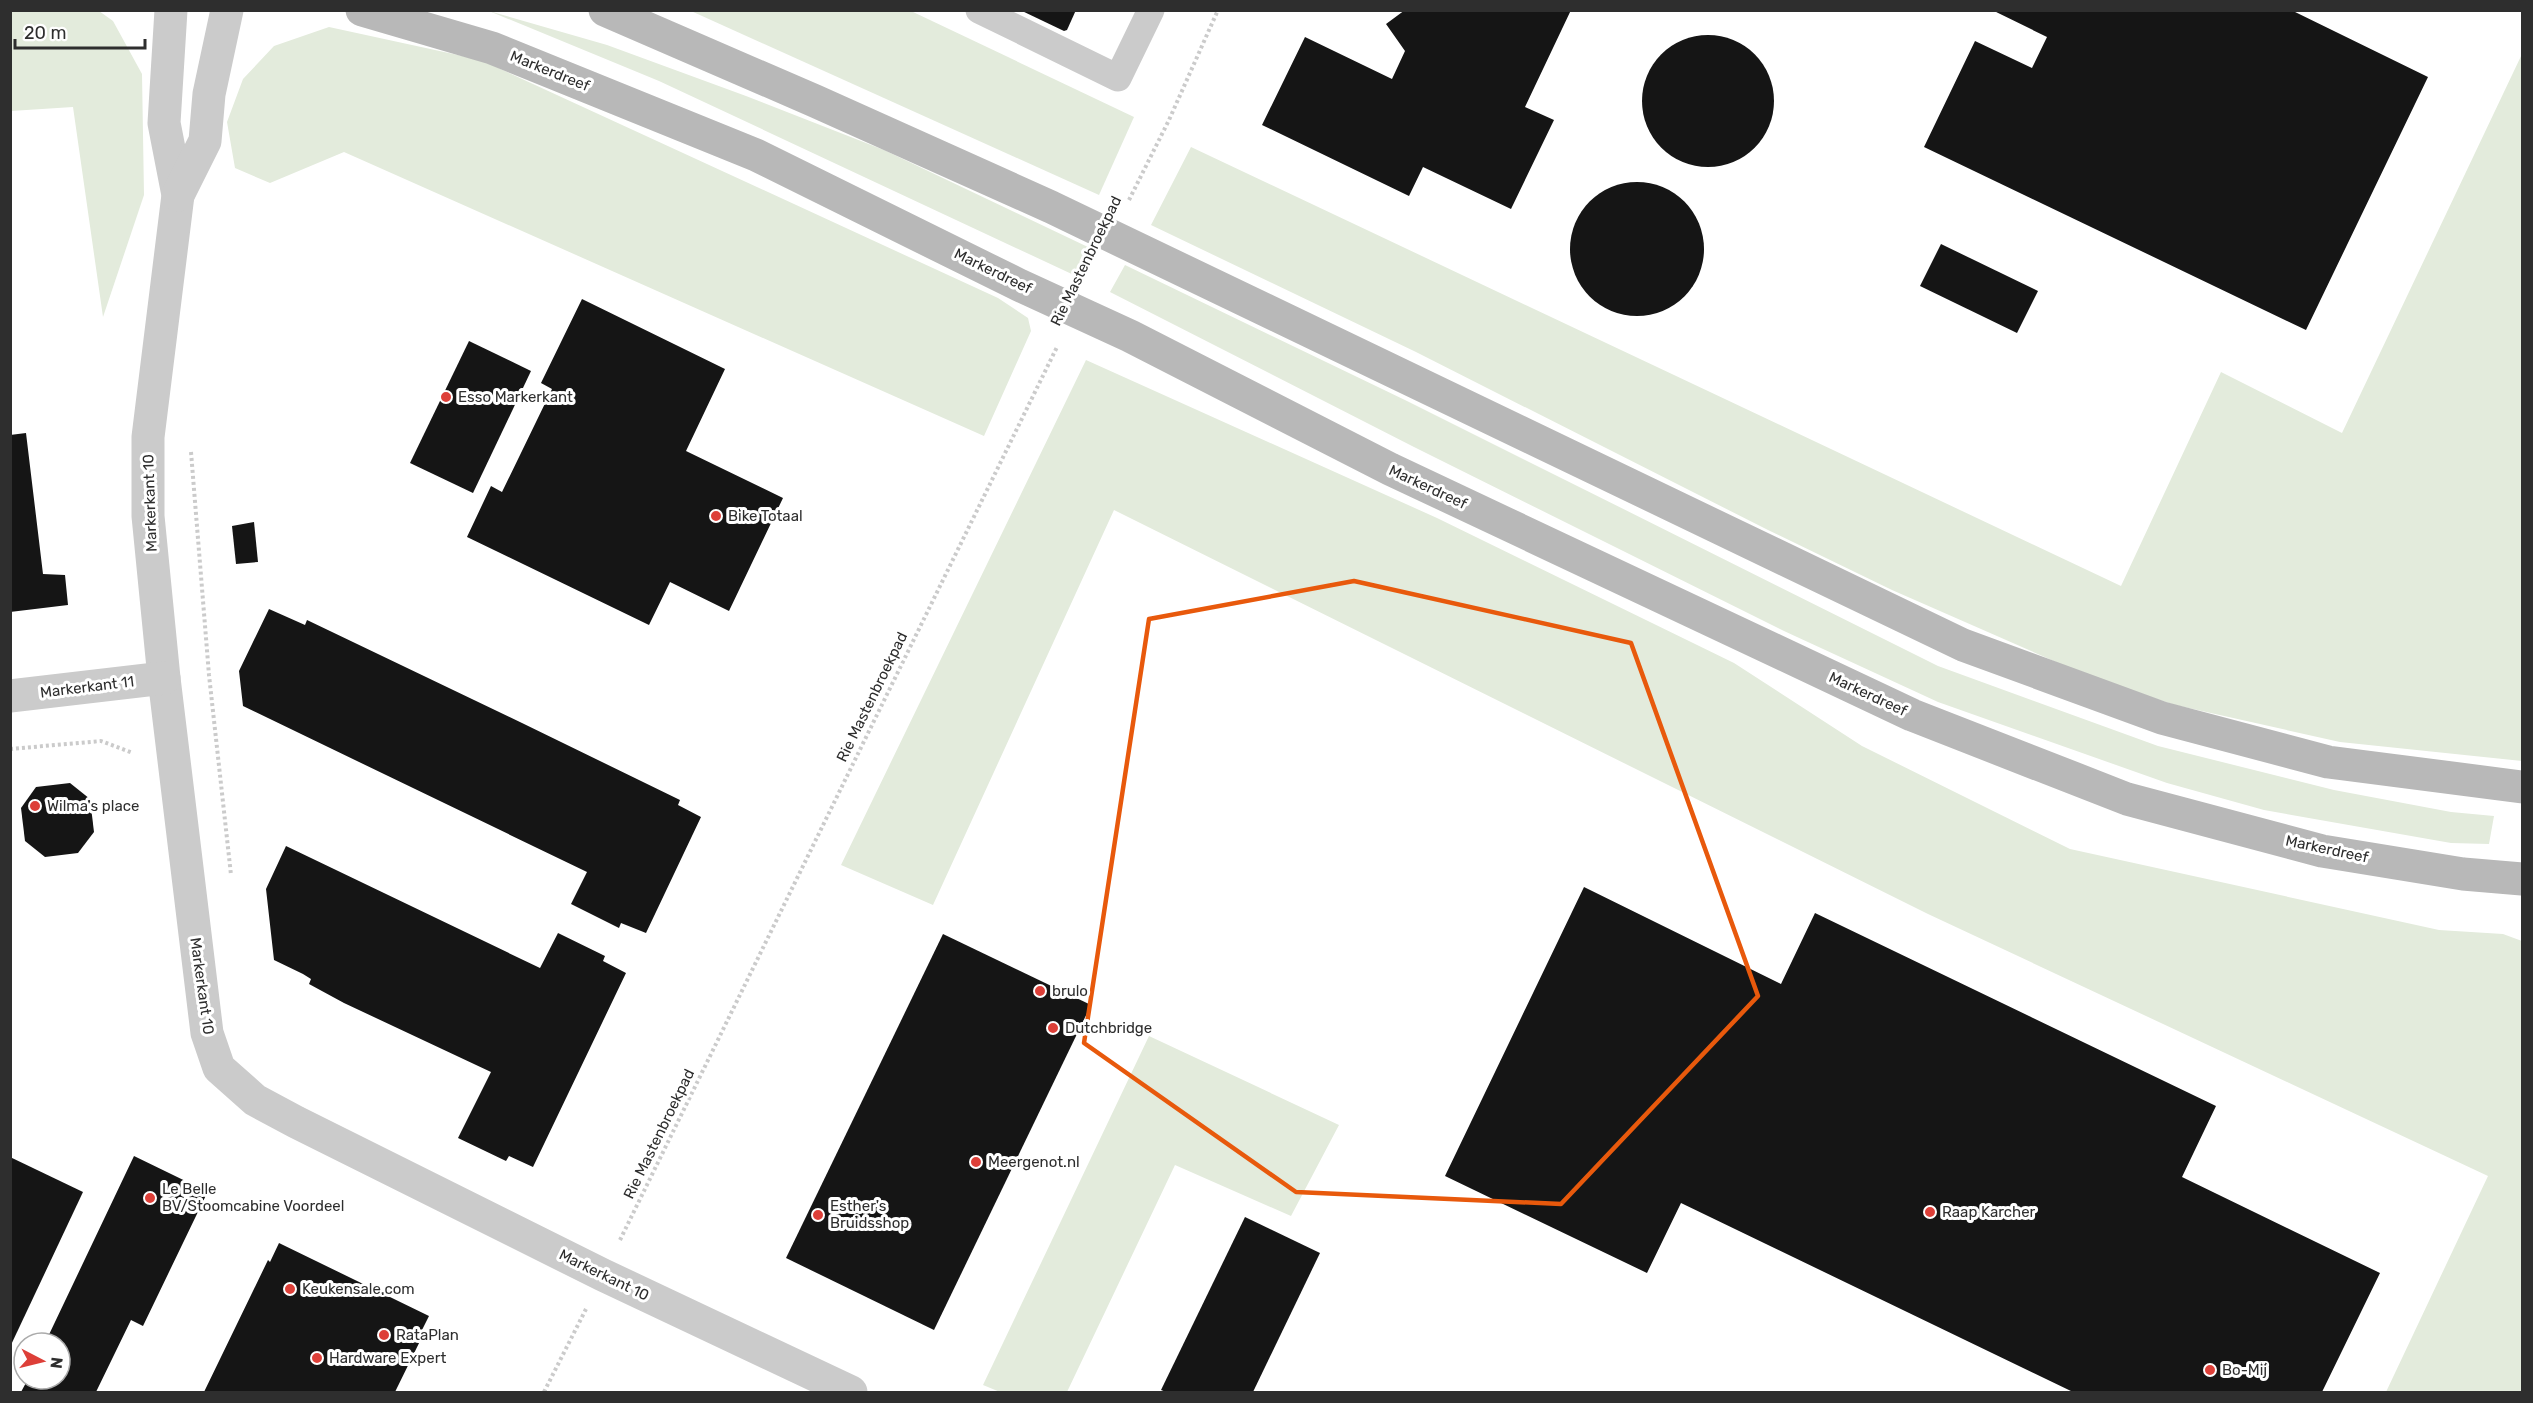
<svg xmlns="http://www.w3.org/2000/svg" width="2533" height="1403" font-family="Rubik,sans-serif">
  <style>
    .green { fill: #e3ebdc }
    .building { fill: #151515 }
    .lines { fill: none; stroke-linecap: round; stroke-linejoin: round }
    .path { stroke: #cbcbcb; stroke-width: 4; stroke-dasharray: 3 3; stroke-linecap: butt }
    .lane { stroke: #cbcbcb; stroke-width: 27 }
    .street { stroke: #cbcbcb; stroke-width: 33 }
    .secondary { stroke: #b8b8b8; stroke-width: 33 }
    .marked { fill: none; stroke: #e8590c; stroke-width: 4.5; stroke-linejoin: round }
    .poi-dot { fill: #dd3f38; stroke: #fff; stroke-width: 2 }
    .labels { text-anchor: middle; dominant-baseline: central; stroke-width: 6; stroke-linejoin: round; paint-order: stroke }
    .street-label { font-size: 15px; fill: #2e2e2e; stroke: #fff }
    .poi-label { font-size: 15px; fill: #2e2e2e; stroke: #fff; text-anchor: start }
  </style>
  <rect width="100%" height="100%" fill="#fff"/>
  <!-- green -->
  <g class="green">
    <path d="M11,10L99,11L113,21L142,74L144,195L103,317L73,107L11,111Z"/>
    <path d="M489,11L607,45L746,96L884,150L1090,248L1076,276L659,81Z"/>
    <path d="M691,11H911L1134,117L1099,195Z"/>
    <path d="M329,27L481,60L998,298L1028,318L1031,331L984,436L344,152L270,183L235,168L227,122L243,79L274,46Z"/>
    <path d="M2522,54V761L2340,742L2175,705L2088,676L1892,590L1768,530L1416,352L1151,225L1191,147L2121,586L2221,372L2342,433Z"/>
    <path d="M1125,265L1407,401L1938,666L2158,746L2334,790L2451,812L2494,816L2489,844L2451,843L2264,810L2167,783L1938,702L1784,631L1414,447L1110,292Z"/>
    <path d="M1086,360L1437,518L1734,663L1862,746L2070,849L2439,930L2503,934L2522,941V1392H2386L2488,1176L1928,914L1114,510L933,905L841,865Z"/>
    <path d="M1149,1036L1339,1125L1291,1216L1175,1165L1067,1392H1000L983,1385Z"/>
  </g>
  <!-- building -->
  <g class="building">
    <path d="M1020,10H1076L1067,30L1064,31Z"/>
    <path d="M1405,10H1571L1525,107L1554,120L1511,209L1423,167L1409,196L1262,125L1305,37L1392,79L1405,51L1386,24Z"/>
    <path d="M1992,10H2291L2428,77L2306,330L1924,147L1975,41L2032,68L2047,37Z"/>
    <circle cx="1708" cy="101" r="66"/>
    <circle cx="1637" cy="249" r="67"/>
    <path d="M1941,244L2038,291L2017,333L1920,286Z"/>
    <path d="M582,299L725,369L686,451L783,498L729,611L670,582L649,625L467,537L491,486L502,492L552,389L541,383Z"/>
    <path d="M469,341L531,371L473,493L410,463Z"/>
    <path d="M26,433L43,574L65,575L68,605L10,612V435Z"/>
    <path d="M254,522L258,562L236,564L232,526Z"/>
    <path d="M269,609L305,625L307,620L522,723L680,800L678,805L701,817L646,933L621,923L619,928L571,904L587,872L243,706L239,671Z"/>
    <path d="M70,783L90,799L94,832L78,853L45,857L25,841L21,808L36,787Z"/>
    <path d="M286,846L540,968L558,933L605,956L603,961L626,973L533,1167L509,1156L506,1161L458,1138L491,1072L344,1003L309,984L311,979L303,974L274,960L266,889Z"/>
    <path d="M1584,887L1781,984L1815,913L2216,1106L2182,1177L2380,1273L2322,1392H2073L1681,1203L1647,1273L1445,1176Z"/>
    <path d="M943,934L1091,1005L934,1330L786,1258Z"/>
    <path d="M134,1156L206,1191L209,1189L143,1326L131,1320L96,1392H21L28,1379H60V1343H45Z"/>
    <path d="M10,1157L83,1192L10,1347Z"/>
    <path d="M1245,1217L1320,1253L1253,1392H1166L1161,1390Z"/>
    <path d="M279,1243L429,1316L420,1334L423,1335L395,1392H204L268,1260L270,1262Z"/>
  </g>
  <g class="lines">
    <!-- path -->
    <g class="path">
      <path d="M1129,200L1169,120L1218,10"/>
      <path d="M191,452L209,675L231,875"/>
      <path d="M10,749L101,741L133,753"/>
      <path d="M620,1240L1057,347"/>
      <path d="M544,1392L586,1309"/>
    </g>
    <!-- lane -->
    <path class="lane" d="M979,10L1118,78L1151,10"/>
    <!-- street -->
    <g class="street">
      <path d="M171,10L164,123L178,195L148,437V516L164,678L207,1033L219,1068L255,1100L296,1122L603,1275L851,1392"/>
      <path d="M178,195L205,141L209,94L227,10"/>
      <path d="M10,696L164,678"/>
    </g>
    <!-- secondary -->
    <g class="secondary">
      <path d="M362,10L492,48L756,155L1019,285L1130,336L1390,469L1912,715L2127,799L2322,851L2463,874L2522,879"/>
      <path d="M605,10L815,101L1051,207L1963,645L2162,718L2328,762L2522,787"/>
    </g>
  </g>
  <!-- marked area -->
  <path class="marked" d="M1354,581L1631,643L1758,996L1561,1204L1296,1192L1084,1043L1149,619Z"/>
  <!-- markers -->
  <g class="poi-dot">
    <circle cx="446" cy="397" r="6"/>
    <circle cx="716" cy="516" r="6"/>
    <circle cx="35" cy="806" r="6"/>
    <circle cx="1040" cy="991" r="6"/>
    <circle cx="1053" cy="1028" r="6"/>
    <circle cx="976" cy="1162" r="6"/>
    <circle cx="150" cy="1198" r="6"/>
    <circle cx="1930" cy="1212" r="6"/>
    <circle cx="818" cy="1215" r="6"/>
    <circle cx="290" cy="1289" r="6"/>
    <circle cx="384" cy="1335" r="6"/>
    <circle cx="317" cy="1358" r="6"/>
    <circle cx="2210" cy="1370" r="6"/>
  </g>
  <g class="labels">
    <!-- street labels -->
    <g class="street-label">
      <text transform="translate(550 71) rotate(22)">Markerdreef</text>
      <text transform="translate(1086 261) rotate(-64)">Rie Mastenbroekpad</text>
      <text transform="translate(993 271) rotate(26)">Markerdreef</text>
      <text transform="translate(1428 487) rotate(25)">Markerdreef</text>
      <text transform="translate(150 503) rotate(-92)">Markerkant 10</text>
      <text transform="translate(87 687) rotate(-7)">Markerkant 11</text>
      <text transform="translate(1868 694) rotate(25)">Markerdreef</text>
      <text transform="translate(872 697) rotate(-64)">Rie Mastenbroekpad</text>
      <text transform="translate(2327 849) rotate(12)">Markerdreef</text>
      <text transform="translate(202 986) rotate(82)">Markerkant 10</text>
      <text transform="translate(659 1134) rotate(-64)">Rie Mastenbroekpad</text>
      <text transform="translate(604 1275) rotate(26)">Markerkant 10</text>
    </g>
    <!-- poi labels -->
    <g class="poi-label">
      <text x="458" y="397">Esso Markerkant</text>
      <text x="728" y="516">Bike Totaal</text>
      <text x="47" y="806">Wilma's place</text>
      <text x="1052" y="991">brulo</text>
      <text x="1065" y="1028">Dutchbridge</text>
      <text x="988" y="1162">Meergenot.nl</text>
      <text x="162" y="1189">Le Belle<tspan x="162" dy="17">BV/Stoomcabine Voordeel</tspan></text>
      <text x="830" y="1206">Esther's<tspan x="830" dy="17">Bruidsshop</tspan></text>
      <text x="1942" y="1212">Raap Karcher</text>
      <text x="302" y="1289">Keukensale.com</text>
      <text x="396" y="1335">RataPlan</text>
      <text x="329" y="1358">Hardware Expert</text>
      <text x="2222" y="1370">Bo-Mij</text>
    </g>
  </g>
  <!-- border -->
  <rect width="2533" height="1403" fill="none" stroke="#2e2e2e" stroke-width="24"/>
  <!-- north arrow -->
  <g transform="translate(42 1361) rotate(97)"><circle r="28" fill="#ffffff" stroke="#ababab" stroke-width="1.5"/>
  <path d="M0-4.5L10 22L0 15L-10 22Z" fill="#dd3f38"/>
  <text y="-9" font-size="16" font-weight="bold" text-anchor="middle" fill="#2e2e2e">N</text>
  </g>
  <!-- scale -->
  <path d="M15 39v9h130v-9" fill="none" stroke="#2e2e2e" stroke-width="3"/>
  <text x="24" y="39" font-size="18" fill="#2e2e2e" stroke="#ffffff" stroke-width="4.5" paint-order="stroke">20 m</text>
</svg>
